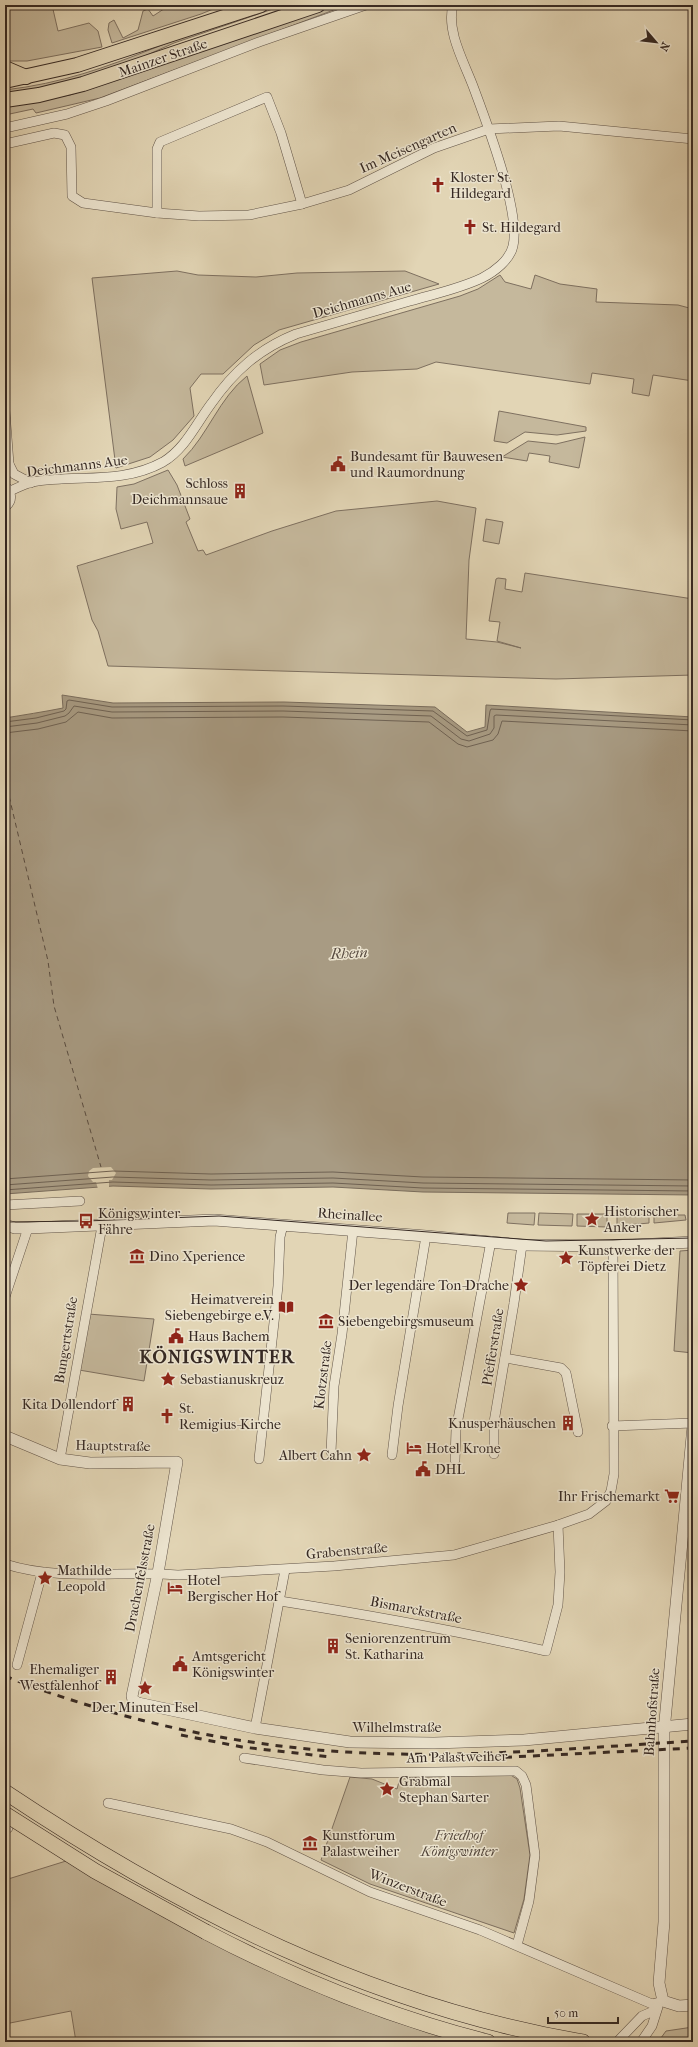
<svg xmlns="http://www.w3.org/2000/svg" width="698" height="2047" font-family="'IM FELL French Canon',serif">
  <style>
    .green { fill: #c5b89c; stroke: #7e7060 }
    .water { fill: #a89b83; stroke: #7a6d5d }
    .pier { fill: #e2d5b5 }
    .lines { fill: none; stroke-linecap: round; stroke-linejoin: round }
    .shore { stroke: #6f6253; stroke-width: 1 }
    .ferry { stroke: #584b40; stroke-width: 1; stroke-dasharray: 5 4; stroke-linecap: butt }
    .minor-casing { stroke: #615448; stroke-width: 10 }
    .tertiary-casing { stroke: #615448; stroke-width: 12 }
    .primary-casing { stroke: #362923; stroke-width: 16 }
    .trunk-casing { stroke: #362923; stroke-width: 16 }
    .minor { stroke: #ece4cf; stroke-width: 9 }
    .tertiary { stroke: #ece4cf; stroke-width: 11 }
    .primary { stroke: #e2d5b5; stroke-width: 14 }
    .trunk { stroke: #e2d5b5; stroke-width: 15 }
    .tram { stroke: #362923; stroke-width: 1 }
    .rail { stroke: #362923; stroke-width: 3; stroke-dasharray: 7 7; stroke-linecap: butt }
    .trunk-bridge-casing { stroke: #362923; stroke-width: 16; stroke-linecap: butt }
    .trunk-bridge { stroke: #e2d5b5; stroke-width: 15 }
    .labels { text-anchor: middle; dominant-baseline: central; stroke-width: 3; stroke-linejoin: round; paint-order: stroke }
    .street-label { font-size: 14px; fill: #362923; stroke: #ece4cf }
    .poi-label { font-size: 14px; fill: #362923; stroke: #ece4cf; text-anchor: start }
    .park-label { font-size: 14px; font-style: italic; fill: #53463b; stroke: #ece4cf }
    .water-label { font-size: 15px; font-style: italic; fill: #584b40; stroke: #ece4cf }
    .district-label { font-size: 18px; font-weight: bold; letter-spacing: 1px; fill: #362923; stroke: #ece4cf }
  </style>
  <rect width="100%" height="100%" fill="#e2d5b5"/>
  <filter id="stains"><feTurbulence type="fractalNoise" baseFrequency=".005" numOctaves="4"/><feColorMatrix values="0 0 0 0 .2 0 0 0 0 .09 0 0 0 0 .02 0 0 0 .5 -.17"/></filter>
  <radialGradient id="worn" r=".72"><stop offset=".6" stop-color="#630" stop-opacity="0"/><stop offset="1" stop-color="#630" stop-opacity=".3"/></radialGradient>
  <!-- green -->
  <g class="green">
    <path d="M5,5H52L58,31L89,23L98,31L102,47L27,61H8L5,60Z"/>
    <path d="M170,5H223L201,14L112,43L108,30L109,23L114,20L123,38L138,30L143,11L148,9L153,16Z"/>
    <path d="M336,5H347L100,98L36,113L33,109L5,115V108L12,105L70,95Z"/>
    <path d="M272,7L273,9L174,43L138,59L52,87L5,94V90C63,83 104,68 157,47C194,31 234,20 272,7Z"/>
    <path d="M177,271L198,275L256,277L297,273L405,271L439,284L279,330L254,345L223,374H201L190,388L194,416L173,440L150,457L116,468L92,278Z"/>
    <path d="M500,275L505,282L531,289L535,275L560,284L597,289L596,302L678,305L693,309V381L653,375L649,396L632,393L634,379L592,373L590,384L436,362L417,369L352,372L264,385L260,364L280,350L301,342L460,296L478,289Z"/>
    <path d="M247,376L263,433L185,466L183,459C208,435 219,398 247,376Z"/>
    <path d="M499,411L586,427V431L557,435L525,432L507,443L494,441Z"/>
    <path d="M585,437L579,468L549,462L550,456L529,453L527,461L502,457L528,441L556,444Z"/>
    <path d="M168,470L177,485L190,519L186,522L198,551L203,550L206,555L272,531L336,511L437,501L476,508L469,560L466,639L497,642L521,648L497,641L500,622L489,621L496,579L498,578L506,579L505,589L522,592L525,573L693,599V675L556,679L108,666L98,631L92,620L77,566L153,543L147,522L121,529L116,509L117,487L134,484Z"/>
    <path d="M486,519L503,522L499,544L483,541Z"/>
    <path d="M508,1213H535L534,1225L507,1223Z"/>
    <path d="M539,1213L573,1214L572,1226L538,1225Z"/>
    <path d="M577,1214H607V1227L577,1226Z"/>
    <path d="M617,1214L649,1215V1223L617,1226Z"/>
    <path d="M654,1215H685L686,1220L654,1223Z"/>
    <path d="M693,1250V1353L674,1351L680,1251Z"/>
    <path d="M88,1314L154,1319L144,1381L79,1370Z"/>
    <path d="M509,1774L517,1779L520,1788L530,1855L524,1899L514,1933L370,1884L321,1860L350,1777L372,1779L397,1789L400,1778Z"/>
    <path d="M66,1861L202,1938L466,2042H76L71,2011L5,2024V1880Z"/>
    <path d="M693,2027V2042H658L666,2031Z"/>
  </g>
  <!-- water -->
  <path class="water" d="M62,695L113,703L284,702L435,707L467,732L485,727L486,705L693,717V1195L423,1192L333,1187L211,1189L113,1186L5,1194V718C23,715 43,712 63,708Z"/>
  <!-- pier -->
  <path class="pier" d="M111,1167L116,1173L112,1180H109V1188L98,1189L96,1182H93L88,1176L89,1171L93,1168Z"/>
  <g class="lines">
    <!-- shore -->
    <g class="shore">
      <path d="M5,722L36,718L64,711L66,709L67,701L69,700L112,707L283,706L433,711L467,736L487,730L490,711L491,709L693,720"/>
      <path d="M5,727L37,723L65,716L69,713L74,706L112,712L283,711L431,716L461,739L469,741L490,734L494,728V716L496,715L693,725"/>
      <path d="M5,733L38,729L66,722L78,712L112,718L283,717L429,722L458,744L467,747L493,740L498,734L502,721L693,731"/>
      <path d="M5,1179L113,1171L211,1174L333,1172L423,1177L693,1180"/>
      <path d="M5,1185L113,1177L211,1180L333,1178L423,1183L693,1186"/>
      <path d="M5,1190L113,1182L211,1185L333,1183L423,1188L693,1191"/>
    </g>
    <!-- ferry -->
    <path class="ferry" d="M5,779L48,961L54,1006L101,1167"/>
    <!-- minor casing -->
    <g class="minor-casing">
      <g id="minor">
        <path d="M5,128L67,114L106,101L259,42L366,5"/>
        <path d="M5,144L54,133L65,135L71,147L72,196L83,203L157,213L199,216L249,215L302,204L349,190L434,148L489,129L559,126L693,139"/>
        <path d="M157,213V149L160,142L267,97L281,133L302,204"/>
        <path d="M5,411L9,464L5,475"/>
        <path d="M9,464L14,474L31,483"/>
        <path d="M5,486C12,492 13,501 5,507"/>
        <path d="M10,491C17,488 25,484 32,482C77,474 121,485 163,462C185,449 196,424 211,404C234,371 259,349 296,334C334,323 372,312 410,301C434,294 459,289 482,278C494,272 510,260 513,246C521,212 486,121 473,86C464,62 446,31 453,5"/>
        <path d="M5,517V537"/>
        <path d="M5,1205L80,1201"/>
        <path d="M5,1297L28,1228"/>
        <path d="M505,1358L561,1368L566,1373L578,1432"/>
        <path d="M612,1426L693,1423"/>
        <path d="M331,1452L334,1386L342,1334L353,1230"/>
        <path d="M494,1454V1422L514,1303L522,1245"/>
        <path d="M392,1455L398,1406L426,1236"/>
        <path d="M60,1459L102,1226"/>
        <path d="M259,1459L278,1286L280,1237L283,1225"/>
        <path d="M455,1460L456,1430L491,1241"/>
        <path d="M5,1564C62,1582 120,1570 178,1575L334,1566L454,1555L558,1525L589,1514L606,1501L611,1491L614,1474L613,1246"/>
        <path d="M280,1601C369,1615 458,1631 546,1651L558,1605L560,1572L558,1525"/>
        <path d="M17,1665L42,1573"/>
        <path d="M255,1728L285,1570"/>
        <path d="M244,1758L323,1770L361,1773L516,1771L522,1776L526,1785L535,1855L529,1901L517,1945"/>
        <path d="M108,1803L231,1829L267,1842L370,1892L480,1930L652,2004L663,2001"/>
        <path d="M5,1814L8,1828H5"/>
        <path d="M617,2042L642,2016L656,2010"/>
        <path d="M641,2042L652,2026L658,2007"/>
      </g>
    </g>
    <!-- tertiary casing -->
    <g class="tertiary-casing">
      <g id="tertiary">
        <path d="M5,1225L15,1228H28L214,1220L426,1236L522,1245L613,1246L693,1242"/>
        <path d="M693,1426L664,1731V1922L659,1983L663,2001L679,2006L693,2005"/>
        <path d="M5,1436L60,1459L90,1463L177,1462L158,1573L132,1696L133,1700L138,1703L255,1728L350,1742L434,1743L524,1740L693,1724"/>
      </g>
    </g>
    <!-- primary casing -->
    <g class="primary-casing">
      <g id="primary">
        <path d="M5,68L26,77"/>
        <path d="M5,81L77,65L261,5"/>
        <path d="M5,100L39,95L83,84L318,5"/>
      </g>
    </g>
    <!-- trunk casing -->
    <g class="trunk-casing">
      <g id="trunk">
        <path d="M5,1792C182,1910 372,2006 583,2042"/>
        <path d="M206,1932C296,1979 390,2017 488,2042"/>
      </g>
    </g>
    <!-- minor -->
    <use href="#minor" class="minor"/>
    <!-- tertiary -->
    <use href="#tertiary" class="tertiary"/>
    <!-- primary -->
    <use href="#primary" class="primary"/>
    <!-- trunk -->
    <use href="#trunk" class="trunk"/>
    <!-- tram -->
    <path class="tram" d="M5,1222L86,1221L219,1216L546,1241L693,1238"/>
    <!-- rail -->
    <g class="rail">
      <path d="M5,1676C113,1719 230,1745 346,1752C461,1759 578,1748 693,1741"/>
      <path d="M181,1735L242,1747L331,1757"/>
      <path d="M491,1758L693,1748"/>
    </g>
    <!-- trunk-bridge casing -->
    <g class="trunk-bridge-casing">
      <path id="trunk-bridge" d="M5,1814L95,1871L206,1932"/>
    </g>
    <!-- trunk-bridge -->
    <use href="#trunk-bridge" class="trunk-bridge"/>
  </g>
  <!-- icons -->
  <defs>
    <g id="church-bare" transform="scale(1.2)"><path d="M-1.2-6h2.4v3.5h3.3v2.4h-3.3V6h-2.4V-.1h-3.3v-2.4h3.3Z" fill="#8f2418" stroke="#ece4cf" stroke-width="2.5" paint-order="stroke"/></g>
    <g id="civic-bare" transform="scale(1.2)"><path d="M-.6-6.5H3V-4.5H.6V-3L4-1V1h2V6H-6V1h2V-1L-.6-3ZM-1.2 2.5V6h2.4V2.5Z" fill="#8f2418" stroke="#ece4cf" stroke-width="2.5" paint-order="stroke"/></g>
    <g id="building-bare" transform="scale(1.2)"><path d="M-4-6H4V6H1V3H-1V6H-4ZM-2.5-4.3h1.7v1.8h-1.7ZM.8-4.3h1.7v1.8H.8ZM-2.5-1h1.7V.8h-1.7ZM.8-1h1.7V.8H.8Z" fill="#8f2418" stroke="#ece4cf" stroke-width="2.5" paint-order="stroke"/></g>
    <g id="sight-bare" transform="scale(1.2)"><path d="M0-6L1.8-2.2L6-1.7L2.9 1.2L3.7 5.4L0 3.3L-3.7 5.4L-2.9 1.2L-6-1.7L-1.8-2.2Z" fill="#8f2418" stroke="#ece4cf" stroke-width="2.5" paint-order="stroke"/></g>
    <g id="bus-bare" transform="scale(1.2)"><path d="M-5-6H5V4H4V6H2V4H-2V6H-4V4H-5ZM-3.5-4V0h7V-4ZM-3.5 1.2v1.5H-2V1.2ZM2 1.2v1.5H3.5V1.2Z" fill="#8f2418" stroke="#ece4cf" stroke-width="2.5" paint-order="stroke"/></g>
    <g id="museum-bare" transform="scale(1.2)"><path d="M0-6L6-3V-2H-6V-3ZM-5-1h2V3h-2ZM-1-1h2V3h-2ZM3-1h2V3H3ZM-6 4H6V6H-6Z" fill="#8f2418" stroke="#ece4cf" stroke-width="2.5" paint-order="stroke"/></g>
    <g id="library-bare" transform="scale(1.2)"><path d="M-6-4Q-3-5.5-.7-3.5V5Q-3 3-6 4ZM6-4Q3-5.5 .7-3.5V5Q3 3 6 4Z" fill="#8f2418" stroke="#ece4cf" stroke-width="2.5" paint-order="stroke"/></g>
    <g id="hotel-bare" transform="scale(1.2)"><path d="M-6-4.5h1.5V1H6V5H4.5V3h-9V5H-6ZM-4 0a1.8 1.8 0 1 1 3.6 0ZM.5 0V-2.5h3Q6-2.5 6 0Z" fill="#8f2418" stroke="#ece4cf" stroke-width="2.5" paint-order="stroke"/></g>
    <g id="supermarket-bare" transform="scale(1.2)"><path d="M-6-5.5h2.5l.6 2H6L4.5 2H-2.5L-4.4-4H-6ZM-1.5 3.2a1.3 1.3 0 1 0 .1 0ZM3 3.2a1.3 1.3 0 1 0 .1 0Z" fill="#8f2418" stroke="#ece4cf" stroke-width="2.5" paint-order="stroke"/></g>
  </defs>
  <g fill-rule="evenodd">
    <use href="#church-bare" x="438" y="185"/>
    <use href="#church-bare" x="470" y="227"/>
    <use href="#civic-bare" x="338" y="464"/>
    <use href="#building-bare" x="240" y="491"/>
    <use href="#sight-bare" x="592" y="1219"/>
    <use href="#bus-bare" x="86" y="1221"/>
    <use href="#museum-bare" x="137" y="1256"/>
    <use href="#sight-bare" x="566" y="1258"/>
    <use href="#sight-bare" x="521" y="1285"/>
    <use href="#library-bare" x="286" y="1307"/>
    <use href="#museum-bare" x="326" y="1321"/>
    <use href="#civic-bare" x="176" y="1336"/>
    <use href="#sight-bare" x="168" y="1379"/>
    <use href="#building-bare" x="128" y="1404"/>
    <use href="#church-bare" x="167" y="1416"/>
    <use href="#building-bare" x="568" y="1423"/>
    <use href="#hotel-bare" x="414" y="1448"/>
    <use href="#sight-bare" x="364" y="1455"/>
    <use href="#civic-bare" x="423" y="1469"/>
    <use href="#supermarket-bare" x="672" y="1496"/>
    <use href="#sight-bare" x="45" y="1578"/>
    <use href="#hotel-bare" x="175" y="1588"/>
    <use href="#building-bare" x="333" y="1646"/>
    <use href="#civic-bare" x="180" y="1664"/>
    <use href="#building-bare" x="111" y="1677"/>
    <use href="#sight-bare" x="145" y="1688"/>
    <use href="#sight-bare" x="387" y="1789"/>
    <use href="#museum-bare" x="310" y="1843"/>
  </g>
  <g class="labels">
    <!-- street labels -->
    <g class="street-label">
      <text transform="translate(163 58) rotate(-19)">Mainzer Straße</text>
      <text transform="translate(408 148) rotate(-24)">Im Meisengarten</text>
      <text transform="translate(362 300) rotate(-16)">Deichmanns Aue</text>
      <text transform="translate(77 466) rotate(-7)">Deichmanns Aue</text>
      <text transform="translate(350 1215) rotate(4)">Rheinallee</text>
      <text transform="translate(66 1340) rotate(-81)">Bungertstraße</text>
      <text transform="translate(493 1347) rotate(-81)">Pfefferstraße</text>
      <text transform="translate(323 1375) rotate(-83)">Klotzstraße</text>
      <text transform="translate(113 1446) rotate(1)">Hauptstraße</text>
      <text transform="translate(347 1551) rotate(-5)">Grabenstraße</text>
      <text transform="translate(140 1578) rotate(-79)">Drachenfelsstraße</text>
      <text transform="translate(416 1610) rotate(11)">Bismarckstraße</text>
      <text transform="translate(652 1712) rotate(-86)">Bahnhofstraße</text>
      <text x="397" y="1727">Wilhelmstraße</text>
      <text transform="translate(457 1757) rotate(-1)">Am Palastweiher</text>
      <text transform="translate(408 1888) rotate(21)">Winzerstraße</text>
    </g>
    <!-- poi labels -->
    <g class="poi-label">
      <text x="450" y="177">Kloster St.<tspan x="450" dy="16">Hildegard</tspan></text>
      <text x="482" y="227">St. Hildegard</text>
      <text x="350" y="456">Bundesamt für Bauwesen<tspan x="350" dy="16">und Raumordnung</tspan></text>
      <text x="228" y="483" text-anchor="end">Schloss<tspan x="228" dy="16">Deichmannsaue</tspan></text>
      <text x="604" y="1211">Historischer<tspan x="604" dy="16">Anker</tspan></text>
      <text x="98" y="1213">Königswinter<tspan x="98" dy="16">Fähre</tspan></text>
      <text x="578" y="1250">Kunstwerke der<tspan x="578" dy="16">Töpferei Dietz</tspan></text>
      <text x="149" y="1256">Dino Xperience</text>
      <text x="509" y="1285" text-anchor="end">Der legendäre Ton-Drache</text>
      <text x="274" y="1299" text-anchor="end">Heimatverein<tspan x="274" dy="16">Siebengebirge e.V.</tspan></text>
      <text x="338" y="1321">Siebengebirgsmuseum</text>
      <text x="188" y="1336">Haus Bachem</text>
      <text x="180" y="1379">Sebastianuskreuz</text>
      <text x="116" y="1404" text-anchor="end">Kita Dollendorf</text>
      <text x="179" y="1408">St.<tspan x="179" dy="16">Remigius-Kirche</tspan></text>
      <text x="556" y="1423" text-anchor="end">Knusperhäuschen</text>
      <text x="426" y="1448">Hotel Krone</text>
      <text x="352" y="1455" text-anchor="end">Albert Cahn</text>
      <text x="435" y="1469">DHL</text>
      <text x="660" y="1496" text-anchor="end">Ihr Frischemarkt</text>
      <text x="57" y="1570">Mathilde<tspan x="57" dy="16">Leopold</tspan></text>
      <text x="187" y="1580">Hotel<tspan x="187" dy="16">Bergischer Hof</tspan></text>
      <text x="345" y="1638">Seniorenzentrum<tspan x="345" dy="16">St. Katharina</tspan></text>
      <text x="192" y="1656">Amtsgericht<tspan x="192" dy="16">Königswinter</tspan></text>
      <text x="99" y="1669" text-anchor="end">Ehemaliger<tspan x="99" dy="16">Westfalenhof</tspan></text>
      <text x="145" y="1707" text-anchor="middle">Der Minuten Esel</text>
      <text x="399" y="1781">Grabmal<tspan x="399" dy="16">Stephan Sarter</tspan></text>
      <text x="322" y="1835">Kunstforum<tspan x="322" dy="16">Palastweiher</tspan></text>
    </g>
    <!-- park labels -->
    <g class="park-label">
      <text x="459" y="1835">Friedhof<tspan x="459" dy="16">Königswinter</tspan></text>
    </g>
    <!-- water labels -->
    <g class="water-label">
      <text transform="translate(349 953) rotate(-3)">Rhein</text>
    </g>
    <!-- district labels -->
    <g class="district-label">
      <text x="217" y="1357">KÖNIGSWINTER</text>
    </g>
  </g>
  <!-- margin -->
  <rect width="698" height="2047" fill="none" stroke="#e2d5b5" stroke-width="20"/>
  <rect x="6" y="6" width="686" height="2035" fill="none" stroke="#362923" stroke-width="2"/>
  <rect x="10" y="10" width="678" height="2027" fill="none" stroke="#362923"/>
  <!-- north arrow -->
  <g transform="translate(656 42) rotate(118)" stroke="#ece4cf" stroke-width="3" paint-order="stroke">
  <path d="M0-3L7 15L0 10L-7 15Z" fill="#362923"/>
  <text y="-6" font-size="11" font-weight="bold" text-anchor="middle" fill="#362923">N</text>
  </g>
  <!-- scale -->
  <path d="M548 2017v6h70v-6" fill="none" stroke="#362923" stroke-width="2"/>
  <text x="554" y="2017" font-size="12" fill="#362923" stroke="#ece4cf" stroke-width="3" paint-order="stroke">50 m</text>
  <rect width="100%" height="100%" filter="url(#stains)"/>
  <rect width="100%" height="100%" fill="url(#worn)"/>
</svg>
